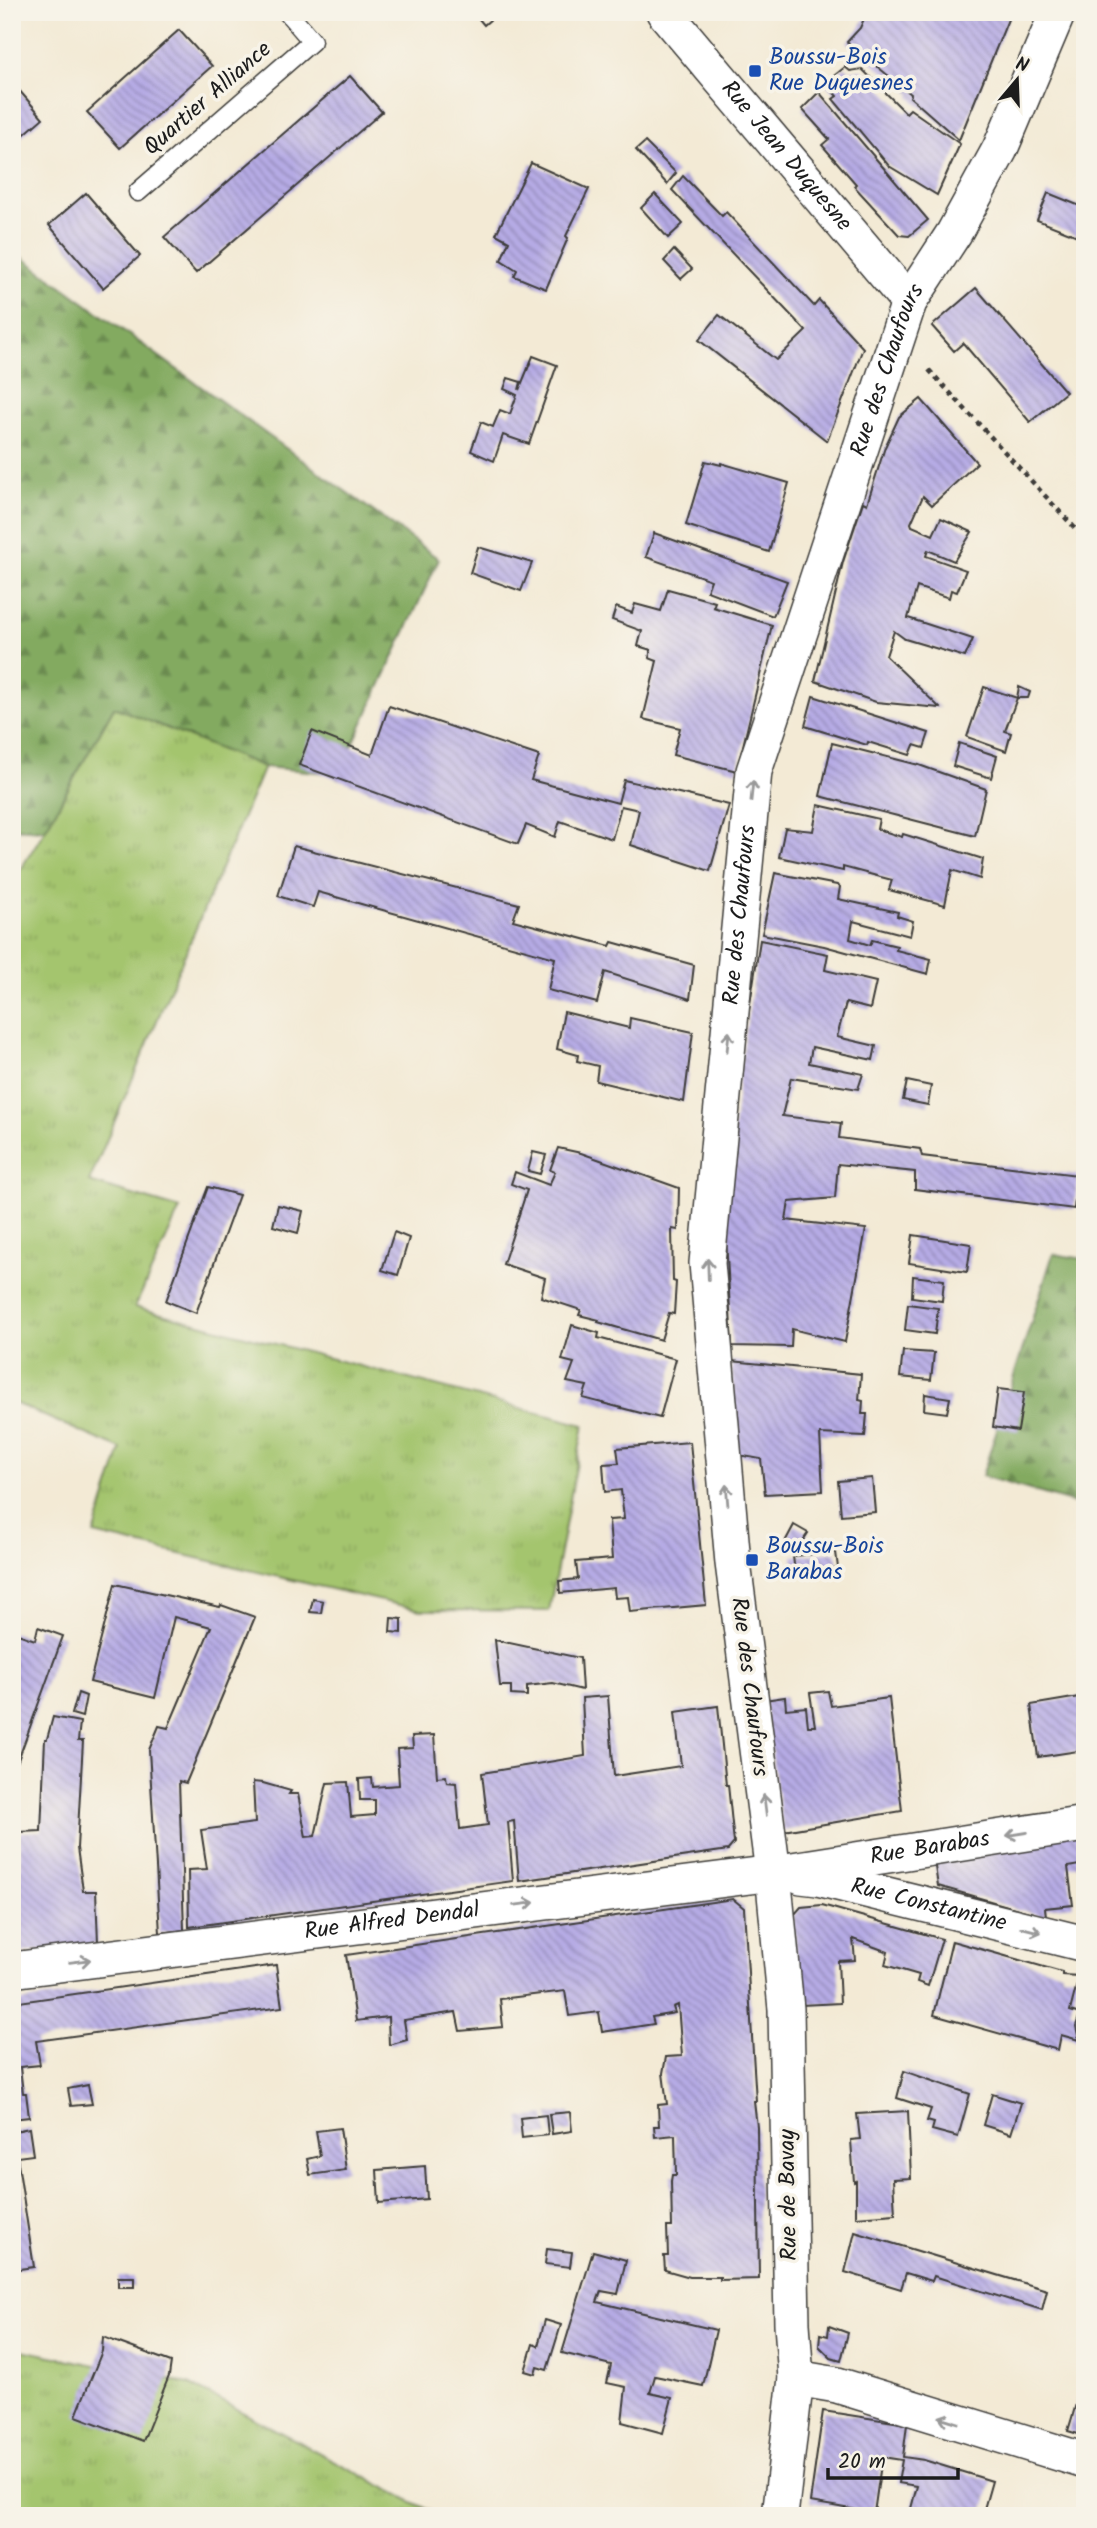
<svg xmlns="http://www.w3.org/2000/svg" width="1097" height="2528" font-family="Kalam,sans-serif">
  <style>
    .grass { fill: url(#grass-tufts); stroke: #607045; stroke-width: 2 }
    .forest { fill: url(#forest-firs); stroke: #50633e; stroke-width: 2 }
    .building { fill: url(#building-back-hatch) }
    .lines { fill: none; stroke-linecap: round; stroke-linejoin: round }
    .service-casing { stroke: #3c3b38; stroke-width: 21 }
    .minor-casing { stroke: #3c3b38; stroke-width: 38 }
    .path { stroke: #3c3b38; stroke-width: 4.5; stroke-dasharray: 5 5; stroke-linecap: butt }
    .service { stroke: #fff; stroke-width: 18 }
    .minor { stroke: #fff; stroke-width: 35 }
    .oneway { stroke: #999 }
    .transit-dot { fill: #1a4fb4; stroke: #f7f3e8; stroke-width: 2.5 }
    .labels { text-anchor: middle; dominant-baseline: central; stroke-width: 7; stroke-linejoin: round; paint-order: stroke }
    .transit-label { font-size: 23px; fill: #164399; stroke: #f7f3e8; text-anchor: start }
    .street-label { font-size: 23px; fill: #1c1c1c; stroke: #f7f3e8 }
  </style>
  <defs>
    <pattern id="grass-tufts" width="24" height="20" patternUnits="userSpaceOnUse" patternTransform="scale(1.75)"><rect width="24" height="20" fill="#a4c56e"/><path d="M3 7l-1-3M5 7V3M7 7l1-3M15 17l-1-3M17 17v-4M19 17l1-3" fill="none" stroke="#8da95f"/></pattern>
    <pattern id="forest-firs" width="22" height="20" patternUnits="userSpaceOnUse" patternTransform="scale(1.75)"><rect width="22" height="20" fill="#83aa61"/><path d="M5 1l3.5 6h-7zM16 11l3.5 6h-7z" fill="#6a8a4f"/></pattern>
    <pattern id="building-back-hatch" width="6" height="6" patternUnits="userSpaceOnUse" patternTransform="scale(1.75)"><rect width="6" height="6" fill="#b6abe5"/><path d="M-1 5l2 2M0 0l6 6M5-1l2 2" fill="none" stroke="#938ab9"/></pattern>
  </defs>
  <rect width="100%" height="100%" fill="#f7f3e8"/>
  <filter id="ink" filterUnits="userSpaceOnUse"><feTurbulence type="fractalNoise" baseFrequency=".0143" numOctaves="2"/><feDisplacementMap in="SourceGraphic" scale="14" xChannelSelector="R" yChannelSelector="G"/><feConvolveMatrix kernelMatrix="1 2 1 2 8 2 1 2 1" color-interpolation-filters="sRGB"/></filter>
  <filter id="wash" filterUnits="userSpaceOnUse"><feTurbulence type="fractalNoise" baseFrequency=".00686" numOctaves="4" result="noise"/><feDisplacementMap in="SourceGraphic" scale="28" xChannelSelector="R" yChannelSelector="G"/><feGaussianBlur stdDeviation="1.57" result="paint"/><feColorMatrix in="noise" values="0 0 0 0 0 0 0 0 0 0 0 0 0 0 0 0 0 1.4 0 .05"/><feComposite in="paint" operator="in"/></filter>
  <g filter="url(#wash)">
    <rect width="100%" height="100%" fill="#f3ead5"/>
    <!-- grass -->
    <g class="grass">
      <path d="M114,707L264,767L89,1182L180,1209L135,1307L584,1425L549,1611L421,1610L94,1534L121,1449L12,1402V883L45,830Z"/>
      <path d="M12,2348L189,2384L439,2516H12Z"/>
    </g>
    <!-- forest -->
    <g class="forest">
      <path d="M12,250L439,559L339,774L264,767L114,707L45,830L12,828Z"/>
      <path d="M1053,1254L1085,1259V1506L982,1476Z"/>
    </g>
    <g id="blocks">
      <!-- building -->
      <g class="building">
        <path d="M473,12H499L484,25Z"/>
        <path d="M867,12L875,15L877,12H1011L959,140L910,97L911,94L847,42L860,28Z"/>
        <path d="M179,30L212,66L120,148L87,112Z"/>
        <path d="M845,67L850,71L862,69L906,113L910,109L960,144L937,195L889,166L833,99L837,96L825,83Z"/>
        <path d="M350,76L382,112L196,273L164,237Z"/>
        <path d="M12,82L43,118L12,145Z"/>
        <path d="M819,92L928,220L909,236L899,235L854,186L856,184L822,145L829,139L802,109Z"/>
        <path d="M645,142L676,173L667,184L636,150Z"/>
        <path d="M531,163L589,189L566,236L568,238L546,289L514,276L517,270L501,260L509,241L496,234Z"/>
        <path d="M683,176L722,216L726,212L814,306L819,300L863,348L827,441L699,340L719,315L776,360L806,331L672,190Z"/>
        <path d="M86,193L140,256L103,288L49,225Z"/>
        <path d="M1048,193L1085,208V239L1037,220Z"/>
        <path d="M655,194L683,224L668,238L641,208Z"/>
        <path d="M674,250L692,269L681,279L664,261Z"/>
        <path d="M976,288L1066,392L1030,422L963,343L954,351L932,326Z"/>
        <path d="M533,356L557,365L529,444L503,435L494,461L471,451L481,422L493,427L500,410L510,414L517,395L504,389L508,378L521,382L519,390Z"/>
        <path d="M921,399L977,463L932,505L923,496L911,523L912,526L933,535L941,518L972,532L954,561L928,550L926,556L966,570L957,592L951,590L949,598L917,587L908,618L973,639L965,657L905,639L894,631L886,656L940,708L876,702L815,681L843,562L863,502L867,504L885,447L899,417Z"/>
        <path d="M705,461L721,465V463L789,483L769,552L686,525Z"/>
        <path d="M654,533L787,581L773,616L707,591L711,580L646,557Z"/>
        <path d="M478,547L532,563L521,591L470,573Z"/>
        <path d="M668,589L715,602L713,607L772,625L737,771L673,755L680,728L643,719L657,661L649,658L651,650L638,646L642,631L612,620L616,607L632,613L635,604L661,611Z"/>
        <path d="M984,687L1017,698L1019,687L1030,692L1028,698H1017L1005,731L1011,733L1006,751L967,737Z"/>
        <path d="M813,696L929,733L924,748L914,745L910,755L868,742L867,745L805,726Z"/>
        <path d="M389,706L539,756L531,780L618,803L624,780L729,805L710,871L631,845L639,810L621,806L612,839L560,821L555,837L526,825L518,844L299,765L312,731L372,755Z"/>
        <path d="M832,743L919,765L986,789L975,836L820,796Z"/>
        <path d="M959,743L997,756L991,778L953,766Z"/>
        <path d="M818,805L879,819L877,829L902,837L903,834L983,859L980,879L952,870L945,905L889,890L892,880L843,867V871L779,857L785,828L813,831Z"/>
        <path d="M294,846L519,904L513,920L610,946L612,942L694,965L690,999L605,972L597,1003L548,990L555,958L318,892L313,907L278,896Z"/>
        <path d="M775,873L837,885L840,887L838,899L898,912L897,916L913,921L910,936L853,921L850,939L870,945L872,940L897,946L896,950L931,959L928,974L824,946L762,934Z"/>
        <path d="M760,940L828,954L825,970L876,982L870,1009L846,1003L837,1037L876,1046L873,1060L812,1047L809,1063L863,1074L858,1089L791,1078L782,1116L841,1123L839,1138L920,1149L922,1156L1078,1175L1074,1209L915,1189V1172L838,1164L835,1198L789,1202L786,1220L866,1229L845,1342L792,1329L791,1347L732,1346L725,1220L740,1068Z"/>
        <path d="M564,1012L629,1028L630,1018L693,1032L684,1102L596,1081L598,1066L577,1061L578,1055L557,1049Z"/>
        <path d="M907,1081L931,1086L928,1105L903,1100Z"/>
        <path d="M558,1148L581,1153L679,1188L678,1230L672,1229L673,1281L676,1282L674,1314L669,1313L661,1340L598,1322L599,1320L579,1315L581,1310L541,1297L545,1278L503,1264L527,1190L511,1184L515,1172L549,1185L555,1172L550,1170Z"/>
        <path d="M533,1152L546,1155L540,1174L528,1171Z"/>
        <path d="M208,1187L239,1195L196,1313L166,1301Z"/>
        <path d="M278,1205L303,1211L298,1233L273,1226Z"/>
        <path d="M394,1232L409,1238L398,1275L382,1270Z"/>
        <path d="M913,1235L971,1244L967,1272L909,1263Z"/>
        <path d="M913,1276L944,1280L942,1301L912,1297Z"/>
        <path d="M908,1304L938,1308L935,1334L905,1330Z"/>
        <path d="M572,1325L599,1333L598,1338L676,1359L660,1418L583,1398L587,1386L567,1382L574,1363L562,1360Z"/>
        <path d="M903,1351L934,1353L931,1380L900,1377Z"/>
        <path d="M731,1361L861,1374L859,1400L863,1401L862,1414H867L865,1436L820,1434L823,1491L765,1494L761,1459L738,1455Z"/>
        <path d="M998,1389L1024,1392L1018,1431L993,1427Z"/>
        <path d="M925,1394L950,1398L947,1413L924,1410Z"/>
        <path d="M690,1442L706,1605L630,1612L628,1597L615,1598L614,1588L560,1593L559,1581L578,1579L576,1562L612,1559L609,1520L624,1519L621,1490L605,1492L603,1464L619,1463L617,1448Z"/>
        <path d="M872,1478L875,1512L841,1515L838,1481Z"/>
        <path d="M794,1525L808,1533L798,1548L786,1540Z"/>
        <path d="M836,1552L838,1568L795,1573L793,1556Z"/>
        <path d="M115,1584L220,1607L221,1605L255,1617L186,1783L179,1781L184,1930L160,1933L149,1750L159,1726L168,1728L211,1627L174,1617L155,1698L90,1682Z"/>
        <path d="M313,1599L323,1601L321,1613L310,1612Z"/>
        <path d="M391,1618L402,1619V1633L390,1632Z"/>
        <path d="M38,1627L63,1636L13,1774L12,1632L35,1640Z"/>
        <path d="M495,1640L580,1658L582,1690L553,1683L527,1686V1696L511,1695V1686H500Z"/>
        <path d="M828,1691L831,1706L889,1698L902,1811L783,1831L764,1700L785,1697L786,1709L806,1707L808,1726H815L810,1693Z"/>
        <path d="M78,1693L86,1696L82,1717L72,1714Z"/>
        <path d="M608,1696L614,1776L681,1766L675,1712L718,1706L726,1785H728L734,1843L728,1850L519,1881L514,1821L508,1822L513,1881L189,1927L188,1870L207,1869L201,1830L255,1823L253,1782L263,1783L291,1791L289,1794H298L306,1837L315,1836L327,1783L348,1782L351,1817L375,1815V1800H360L359,1779L372,1778L373,1787L399,1785L397,1749L413,1748L412,1736L434,1735L437,1777L446,1776L447,1782L456,1783L460,1829L488,1825L482,1773L585,1756L582,1698Z"/>
        <path d="M1085,1696V1750L1038,1757L1031,1705Z"/>
        <path d="M53,1717L80,1722L78,1741H83L77,1848L83,1891H96L98,1943L64,1949L12,1952V1868H21L19,1832L41,1831L45,1739H47Z"/>
        <path d="M1085,1830V1864L1068,1867L1073,1905L1045,1908L1046,1917L938,1886L933,1854Z"/>
        <path d="M733,1899L744,1908L756,2101H754L757,2127L759,2279L720,2280V2277H690L665,2270L664,2256H668L667,2227H672L671,2181L672,2175H676L675,2135L655,2137L654,2126H659L658,2105L667,2104L663,2073L666,2057L682,2056L678,2005L673,2007L675,2013L652,2017L654,2024L602,2032L599,2012L569,2016L565,1991L500,1999L503,2027L460,2031L456,2012L404,2020L407,2040L389,2045L388,2017L356,2021L346,1955Z"/>
        <path d="M822,1905L942,1939L928,1986L917,1982L919,1975L885,1965L888,1952L853,1939L855,1960L838,1961L840,2003L801,2005L793,1916L801,1907Z"/>
        <path d="M952,1941L1062,1972V1975L1079,1976L1070,2011L1080,2014L1076,2026L1079,2040L1061,2035L1058,2050L934,2015Z"/>
        <path d="M276,1965L282,2007L36,2041L40,2065L20,2067L23,2093H26L29,2117L12,2119V2003Z"/>
        <path d="M904,2071L970,2094L958,2137L932,2130L934,2123L927,2121L931,2109L897,2098Z"/>
        <path d="M88,2085L92,2104L71,2106L68,2089Z"/>
        <path d="M992,2094L1021,2103L1011,2134L983,2125Z"/>
        <path d="M908,2111L911,2178L893,2179L895,2214L856,2217V2181L854,2182L851,2140L860,2139L857,2114Z"/>
        <path d="M570,2112L572,2131L552,2134L549,2114Z"/>
        <path d="M546,2115L548,2135L522,2138L520,2118Z"/>
        <path d="M12,2126L15,2131L29,2128L33,2155L17,2157L34,2267L12,2270Z"/>
        <path d="M340,2128L346,2170L310,2175L307,2159L320,2156L316,2131Z"/>
        <path d="M425,2166L427,2199L379,2203L377,2170Z"/>
        <path d="M855,2232L1047,2290L1042,2310L934,2276L932,2281L906,2273L901,2289L845,2272Z"/>
        <path d="M547,2249L572,2252L570,2267L545,2264Z"/>
        <path d="M593,2251L626,2260L618,2294L601,2291L597,2302L716,2330L703,2386L655,2376L650,2393L672,2398L663,2433L622,2422L626,2387L607,2383L611,2365L562,2353Z"/>
        <rect x="118" y="2277" width="16" height="10"/>
        <path d="M545,2320L561,2325L547,2370L537,2367L535,2374L525,2371L533,2344L538,2346Z"/>
        <path d="M829,2326L848,2333L841,2361L831,2358L819,2346L820,2334L828,2336Z"/>
        <path d="M103,2337L171,2362L169,2376L143,2441L76,2416L102,2351Z"/>
        <path d="M1084,2377H1085V2436L1068,2431Z"/>
        <path d="M823,2411L907,2424L903,2457L924,2460L992,2481L982,2516H909L917,2486L898,2483L902,2460L882,2457L874,2513L810,2502Z"/>
      </g>
    </g>
  </g>
  <g filter="url(#ink)">
    <use href="#blocks" fill-opacity="0" stroke="#3c3b38" stroke-width="2"/>
    <g class="lines">
      <!-- service casing -->
      <g class="service-casing">
        <path id="service" d="M138,192L312,41L287,12"/>
      </g>
      <!-- minor casing -->
      <g class="minor-casing">
        <g id="minor">
          <path id="s1" d="M664,12L909,302"/>
          <path id="s2" d="M801,1876L818,1878L1085,1944"/>
          <path id="s3" d="M12,1970L773,1873L1085,1824"/>
          <path d="M796,2378L837,2385L1085,2461"/>
          <path id="s4" d="M780,2516L796,2378L792,2324L786,2009L773,1873L733,1563L707,1263L754,771L909,302L954,233L1000,149L1058,12"/>
        </g>
      </g>
      <!-- path -->
      <path class="path" d="M929,370L1085,539"/>
      <!-- service -->
      <use href="#service" class="service"/>
      <!-- minor -->
      <use href="#minor" class="minor"/>
    </g>
    <!-- one-way arrows -->
    <defs><path id="oneway-shaft" d="M-6 0H5M1.5-3L5.5 0L1.5 3" fill="none" stroke-width="1.6" stroke-linecap="round" stroke-linejoin="round" transform="scale(1.75)"/></defs>
    <g class="oneway">
      <use href="#oneway-shaft" transform="translate(752 791) rotate(-84)"/>
      <use href="#oneway-shaft" transform="translate(728 1042) rotate(-84)"/>
      <use href="#oneway-shaft" transform="translate(708 1269) rotate(-92)"/>
      <use href="#oneway-shaft" transform="translate(727 1495) rotate(-95)"/>
      <use href="#oneway-shaft" transform="translate(765 1805) rotate(-97)"/>
      <use href="#oneway-shaft" transform="translate(1017 1834) rotate(171)"/>
      <use href="#oneway-shaft" transform="translate(524 1904) rotate(-7)"/>
      <use href="#oneway-shaft" transform="translate(1031 1930) rotate(14)"/>
      <use href="#oneway-shaft" transform="translate(80 1961) rotate(-7)"/>
      <use href="#oneway-shaft" transform="translate(949 2420) rotate(-163)"/>
    </g>
  </g>
  <!-- markers -->
  <g class="transit-dot">
    <rect x="748" y="64" width="14" height="14" rx="3.5"/>
    <rect x="745" y="1553" width="14" height="14" rx="3.5"/>
  </g>
  <g class="labels">
    <!-- transit labels -->
    <g class="transit-label">
      <text x="769" y="58">Boussu-Bois<tspan x="769" dy="26">Rue Duquesnes</tspan></text>
      <text x="766" y="1547">Boussu-Bois<tspan x="766" dy="26">Barabas</tspan></text>
    </g>
    <!-- street labels -->
    <g class="street-label">
      <text transform="translate(208 99) rotate(-41)">Quartier Alliance</text>
      <text stroke="none"><textPath href="#s1" startOffset="189">Rue Jean Duquesne</textPath></text>
      <text stroke="none"><textPath href="#s4" startOffset="2175">Rue des Chaufours</textPath></text>
      <text stroke="none"><textPath href="#s4" startOffset="1608">Rue des Chaufours</textPath></text>
      <text transform="translate(749 1687) rotate(83)">Rue des Chaufours</text>
      <text stroke="none"><textPath href="#s3" startOffset="926">Rue Barabas</textPath></text>
      <text stroke="none"><textPath href="#s2" startOffset="131">Rue Constantine</textPath></text>
      <text stroke="none"><textPath href="#s3" startOffset="383">Rue Alfred Dendal</textPath></text>
      <text transform="translate(789 2195) rotate(-91)">Rue de Bavay</text>
    </g>
  </g>
  <!-- margin -->
  <rect width="1097" height="2528" fill="none" stroke="#f7f3e8" stroke-width="42"/>
  <!-- north arrow -->
  <g transform="translate(1017 80) rotate(19)" stroke="#f7f3e8" stroke-width="5" paint-order="stroke">
  <path d="M0-5L12 26L0 18L-12 26Z" fill="#1c1c1c"/>
  <text y="-10" font-size="19" font-weight="bold" text-anchor="middle" fill="#1c1c1c">N</text>
  </g>
  <!-- scale -->
  <path d="M828 2468v10h130v-10" fill="none" stroke="#1c1c1c" stroke-width="3.5"/>
  <text x="838" y="2468" font-size="21" fill="#1c1c1c" stroke="#f7f3e8" stroke-width="5" paint-order="stroke">20 m</text>
</svg>
